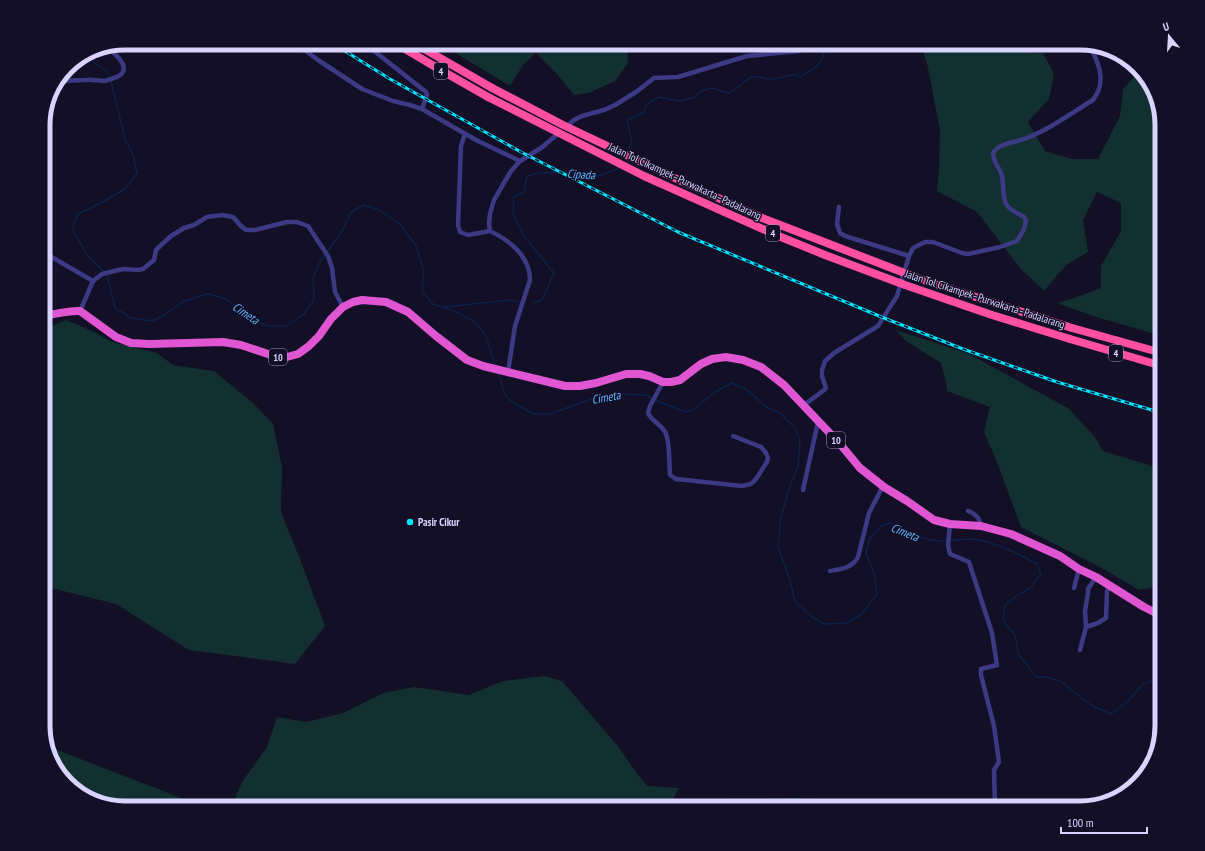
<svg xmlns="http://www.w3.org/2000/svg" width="1205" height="851" font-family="'PT Sans Narrow',sans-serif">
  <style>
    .green { fill: #12302f }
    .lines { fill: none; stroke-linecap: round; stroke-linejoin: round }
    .stream { stroke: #0c2248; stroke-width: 1.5 }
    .minor { stroke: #3d3a85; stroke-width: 4.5 }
    .trunk { stroke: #e055d1; stroke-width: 8 }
    .motorway { stroke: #ff4fa3; stroke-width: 8 }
    .rail-casing { stroke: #00e5ff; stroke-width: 3 }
    .rail { stroke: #130f26; stroke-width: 1.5; stroke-dasharray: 4.5; stroke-linecap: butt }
    .motorway-bridge { stroke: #ff4fa3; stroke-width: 8 }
    .poi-dot { fill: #00e5ff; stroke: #130f26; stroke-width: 1.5 }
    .labels { text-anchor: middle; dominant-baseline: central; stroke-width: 3; stroke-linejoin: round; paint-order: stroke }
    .shield { fill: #130f26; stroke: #9e99be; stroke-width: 1 }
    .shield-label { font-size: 10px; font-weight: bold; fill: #d9d4ff }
    .street-label { font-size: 11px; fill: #d9d4ff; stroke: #130f26 }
    .poi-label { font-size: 11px; font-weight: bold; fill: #d9d4ff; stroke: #130f26; text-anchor: start }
    .water-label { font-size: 12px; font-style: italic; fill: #62b6ff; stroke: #130f26 }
    .rim { fill: none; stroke: #d9d4ff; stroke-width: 5 }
  </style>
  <rect width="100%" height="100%" fill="#130f26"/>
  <!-- green -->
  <g class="green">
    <path d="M439,43H627L628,63L615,81L589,93L574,95L556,73L536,53L523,65L510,86Z"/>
    <path d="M920,43H1008L1002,46L1009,51L1043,53L1054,74L1049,99L1028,122L1045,151L1072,159H1098L1120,116L1123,89L1133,78L1140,73L1151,84L1162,125V336L1093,316L1057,303L1077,297L1101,288V266L1121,231V203L1097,192L1083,220L1088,252L1066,265L1044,291L1020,268L977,212L937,191L939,168L940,130L927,63Z"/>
    <path d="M66,320L92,331L112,342L157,353L173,365L214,371L253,403L273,424L282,467L281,512L300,559L325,626L295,664L189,650L116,604L43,586V329Z"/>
    <path d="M896,330L969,354L1068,408L1095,437L1103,451L1162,469V584L1156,587L1139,590L1102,568L1021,527L997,462L984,432L990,407L947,391L946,382L941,363L906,341Z"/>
    <path d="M544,676L562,681L617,745L636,772L647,786L679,788L670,804L677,808H231L242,782L267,747L277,717L306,722L343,713L383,693L414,687L469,695L503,681Z"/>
    <path d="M48,747L65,753L207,808H125L79,794L54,767Z"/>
    <path d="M795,798C809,799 836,799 848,808H683L729,799Z"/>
  </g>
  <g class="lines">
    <!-- stream -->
    <g class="stream">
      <path d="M81,58L86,57L108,72L109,78"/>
      <path d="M627,152L632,143L627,120L644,112L647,104L659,97L679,101L695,97L701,91L711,88L729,93C738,89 743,81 752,77C757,75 764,79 770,79C780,80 786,73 798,75L799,77C806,73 818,68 822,59C823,54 825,48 827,43"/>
      <path d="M327,252L342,231L351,212L364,205L379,210L400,224L416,246L424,271L422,292L433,304L454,311L475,322L486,336L495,365"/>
      <path d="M104,272L87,255L72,228L78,214L103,202L126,188L137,173L133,155L125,139L111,81"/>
      <path d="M107,275L115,308L131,318L152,321L163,316L184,301L208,294L226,299L253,320L268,326H286L304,314L314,300L313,278L321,260L325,255"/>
      <path d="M534,303L542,300L554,273L524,236L513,213L514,197L524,192L527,176L539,173L568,172L598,176L617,169L619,166"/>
      <path d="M445,307L509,300L518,302"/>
      <path d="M498,372L506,397L517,405L534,414H549L598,397L620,394L646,395L652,398"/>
      <path d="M655,400L685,412L693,410L715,392L732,383L746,389L765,406L781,414L794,427L800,439L798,467L790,486L781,517L778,547L790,580L795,602L811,616L824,624L847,623L861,615L877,594L874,573L866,553L870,538L882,525L890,523C908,533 925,542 947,541"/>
      <path d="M950,540C957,540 965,539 972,539C996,542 1017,553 1037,564L1041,574L1030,588L1015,597L1005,605L1003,621L1015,635L1018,653L1036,677H1046L1060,681L1091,705L1111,714L1128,701L1143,684L1162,678"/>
    </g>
    <!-- minor -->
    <g class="minor">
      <path d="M295,43L318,60L362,89L393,101L410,105L422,109L476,140L520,161"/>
      <path d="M364,43L426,92L427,95L422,109"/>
      <path d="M58,81C67,81 76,80 86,80C92,79 98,81 105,81C108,80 111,79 114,78C135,71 117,55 107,47"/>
      <path d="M566,127L574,120L582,116L604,110L615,105L636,92L654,78L678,77L747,56L799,51L811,43"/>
      <path d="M465,134L461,146L458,225L460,232L468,235L490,231"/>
      <path d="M839,207L837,224L840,233L845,236L909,256"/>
      <path d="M43,252L93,281"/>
      <path d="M80,311L93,281L102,274L123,269L138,270L143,269L154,260L156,250L158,248L171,236L184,228L194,225L207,217L222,215L233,217L241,226L246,230H255L287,222H297L308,226L328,256L332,268L335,292L343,307"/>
      <path d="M508,372L515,326L530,280C530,256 509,240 490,231L489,224L490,214L494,200L511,171L520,161L541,148L559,133"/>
      <path d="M663,382L650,406L648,413C652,422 663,425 666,434C670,443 669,464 670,475L676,479L742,486L751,484L756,479L767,462L768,458L766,453L761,447L733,436"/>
      <path d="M804,405L823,391L826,388L822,376V370L825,361L834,353L878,326L897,296L909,256L913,248L925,242H933L962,253L968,254L1000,247L1017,241L1024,229L1026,221L1024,217C1018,213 1010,211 1006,204C1002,196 1004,185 1002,176C1000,168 993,162 993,153C999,143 1013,143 1024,139C1049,130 1070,114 1093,100C1107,82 1099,64 1090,46"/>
      <path d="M803,490L818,422"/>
      <path d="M968,511C976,514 979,517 981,526"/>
      <path d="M950,524L948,545L950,554L969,562L992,633L997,665L981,669V675L994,726L999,762L994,770L995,808"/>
      <path d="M830,571C842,569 852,568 858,557L869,513L883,486"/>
      <path d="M1074,588L1079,569"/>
      <path d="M1086,627L1098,623L1106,618L1107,592L1109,585"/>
      <path d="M1080,650L1086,627L1085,611L1088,593V589L1096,577"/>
      <path d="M158,808L161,806L169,808"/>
    </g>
    <!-- trunk -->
    <g class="trunk">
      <path d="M43,176C47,159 48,137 43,120"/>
      <path d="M43,315C56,315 68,310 80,311L116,337L131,343L149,344L223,342L241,345L274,356L287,357L298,354L309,346L319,336L331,319L343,307L353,302L362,300L386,302L408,312L436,336L467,360L483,366L565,386H580L596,383L626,374H640L649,376L663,382H671L680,380L701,364L712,359L726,357L743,360L761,367L784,385L840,444L860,468L884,487L907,501L934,520L950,524L981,526L1011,534L1060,556L1079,569L1096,577L1144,607L1154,612L1162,614"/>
    </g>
    <!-- motorway -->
    <g class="motorway">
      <path d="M395,43L439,69L488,97"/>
      <path d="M414,43L492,88"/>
      <path d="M1072,328L1162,353"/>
      <path d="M1070,339L1162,366"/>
    </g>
    <!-- rail casing -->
    <g class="rail-casing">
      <path id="rail" d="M332,43L390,79L521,152L678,232L884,318L963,349L1057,382L1162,413"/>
    </g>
    <!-- rail -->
    <use href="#rail" class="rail"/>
    <!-- motorway-bridge -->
    <g class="motorway-bridge">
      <path d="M492,88L563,125L681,181L762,218L920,279L1072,328"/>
      <path d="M488,97L644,176L776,235L825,255L905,285L992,315L1070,339"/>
    </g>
  </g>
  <!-- markers -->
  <circle class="poi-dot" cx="410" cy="522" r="4"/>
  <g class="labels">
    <!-- shield labels -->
    <g class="shield">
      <rect x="434" y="63" width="14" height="16" rx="3"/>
      <rect x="766" y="225" width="14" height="16" rx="3"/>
      <rect x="1109" y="345" width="14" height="16" rx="3"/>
      <rect x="269" y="349" width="18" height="16" rx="3"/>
      <rect x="827" y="432" width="18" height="16" rx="3"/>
    </g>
    <g class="shield-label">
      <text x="441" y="71">4</text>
      <text x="773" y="233">4</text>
      <text x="1116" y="353">4</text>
      <text x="278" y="357">10</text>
      <text x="836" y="440">10</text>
    </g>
    <!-- street labels -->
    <g class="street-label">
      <text transform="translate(685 181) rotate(25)">Jalan Tol Cikampek–Purwakarta–Padalarang</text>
      <text transform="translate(985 299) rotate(18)">Jalan Tol Cikampek–Purwakarta–Padalarang</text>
    </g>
    <!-- poi labels -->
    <g class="poi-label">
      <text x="418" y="522">Pasir Cikur</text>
    </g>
    <!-- water labels -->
    <g class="water-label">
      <text transform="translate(581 174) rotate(3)">Cipada</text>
      <text transform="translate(246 313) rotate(34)">Cimeta</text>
      <text transform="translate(606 397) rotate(-10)">Cimeta</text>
      <text transform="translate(905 532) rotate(22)">Cimeta</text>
    </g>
  </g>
  <!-- crop -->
  <path d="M0 0H1205V851H0ZM125 50H1080A75 75 0 0 1 1155 125V726A75 75 0 0 1 1080 801H125A75 75 0 0 1 50 726V125A75 75 0 0 1 125 50Z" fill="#130f26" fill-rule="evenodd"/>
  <path class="rim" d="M125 50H1080A75 75 0 0 1 1155 125V726A75 75 0 0 1 1080 801H125A75 75 0 0 1 50 726V125A75 75 0 0 1 125 50Z"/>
  <!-- north arrow -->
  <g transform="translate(1169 36) rotate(342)" stroke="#130f26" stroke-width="3" paint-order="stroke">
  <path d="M0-3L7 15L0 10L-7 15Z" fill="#d9d4ff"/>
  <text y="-6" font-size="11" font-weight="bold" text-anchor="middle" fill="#d9d4ff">U</text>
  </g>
  <!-- scale -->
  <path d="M1061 827v6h86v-6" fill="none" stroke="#d9d4ff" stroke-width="2"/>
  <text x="1067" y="827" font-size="12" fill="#d9d4ff" stroke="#130f26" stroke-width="3" paint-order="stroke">100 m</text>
</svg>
